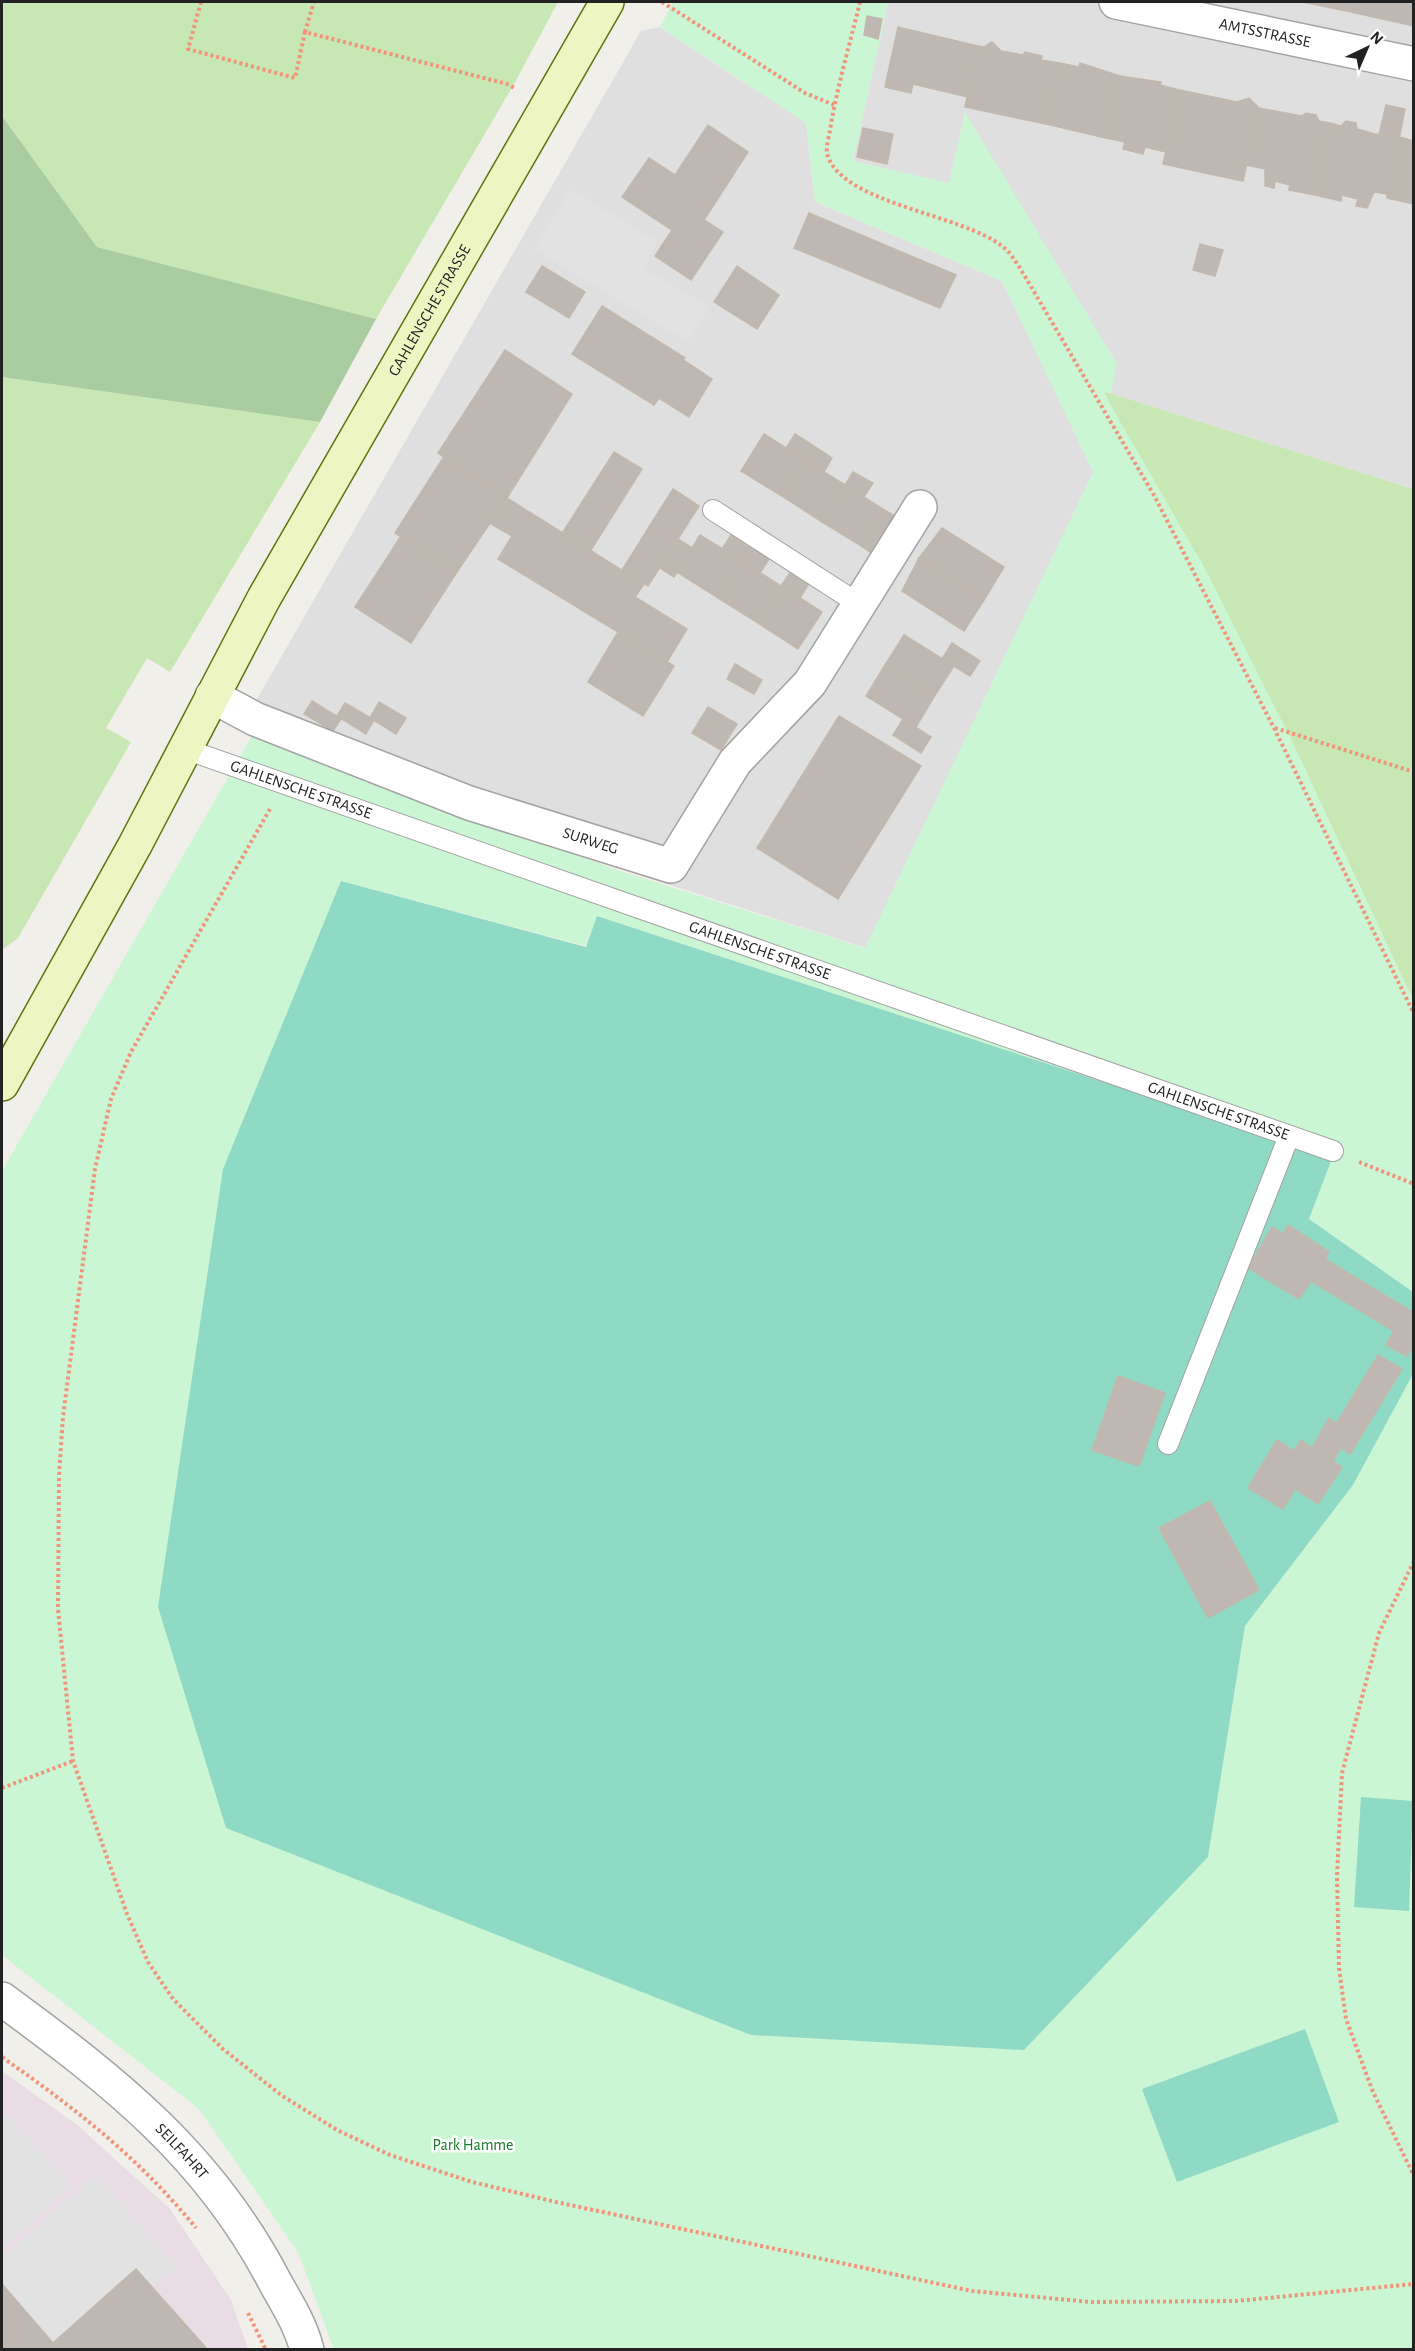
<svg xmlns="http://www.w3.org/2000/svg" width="1415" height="2351" font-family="'Alegreya Sans',sans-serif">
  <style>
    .residential { fill: #e0dfdf }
    .industrial { fill: #eadce5 }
    .grass { fill: #c7e7b4 }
    .forest { fill: #a9cda1 }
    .park { fill: #cbf6d3 }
    .pitch { fill: #8edac5 }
    .parking { fill: #e2e2e2 }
    .building { fill: #bfb8b2; stroke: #c2b8ac; stroke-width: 1.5 }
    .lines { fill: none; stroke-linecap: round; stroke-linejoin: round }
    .lane-casing { stroke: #a3a3a3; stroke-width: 22 }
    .street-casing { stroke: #a3a3a3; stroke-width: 36 }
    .secondary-casing { stroke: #5d740d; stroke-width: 36 }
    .path { stroke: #f1947b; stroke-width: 4; stroke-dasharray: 3 3; stroke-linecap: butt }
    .lane { stroke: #fff; stroke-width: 20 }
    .street { stroke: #fff; stroke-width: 33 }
    .secondary { stroke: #edf6c3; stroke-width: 33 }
    .labels { text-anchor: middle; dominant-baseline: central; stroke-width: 5; stroke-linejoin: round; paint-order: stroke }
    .street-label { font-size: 16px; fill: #222; stroke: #fff }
    .park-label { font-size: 16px; fill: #147b28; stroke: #fff }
  </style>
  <rect width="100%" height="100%" fill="#f1efe9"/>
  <!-- residential -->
  <g class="residential">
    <path d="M888,2H1413V489L1103,391L1111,393L965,113L949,184L853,161Z"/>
    <path d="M660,27L806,123L815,202L1002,281L1094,472L866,948L534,841L253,734L249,713L641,31Z"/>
  </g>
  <!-- industrial -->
  <path class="industrial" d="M2,2071L77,2125L170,2209L231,2300L248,2349H2Z"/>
  <!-- grass -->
  <g class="grass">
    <path d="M2,2H558L513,86L376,319L97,247L2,116Z"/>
    <path d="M2,377L320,422L170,672L147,658L106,728L131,742L18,938L2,950Z"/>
    <path d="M1103,391L1413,489V1000L1287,731Z"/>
  </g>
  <!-- forest -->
  <path class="forest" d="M2,116L97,247L376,319L320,422L2,377Z"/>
  <!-- park -->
  <path class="park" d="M673,2H888L853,161L949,183L965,112L1117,364L1111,393L1103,392L1203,565L1287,731L1413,1000V1292L1309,1219L1330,1161L1222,1121L597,916L586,946L341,881L1208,1857L1245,1626L1353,1485L1413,1374V2349H334L298,2252L199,2109L2,1955V1171L253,734L614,869L865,948L1093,472L1002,281L815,202L806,123L660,27Z"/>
  <!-- pitch -->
  <g class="pitch">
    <path d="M341,881L586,947L597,916L1222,1121L1331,1161L1309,1219L1413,1292V1374L1353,1485L1245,1626L1208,1857L1024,2050L751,2035L226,1828L158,1607L223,1169Z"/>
    <path d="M1361,1797L1413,1801L1409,1911L1354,1907Z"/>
    <path d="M1305,2029L1339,2122L1177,2182L1142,2089Z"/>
  </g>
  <!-- parking -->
  <g class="parking">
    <path d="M570,189L658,242L643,268L709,307L688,342L534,249Z"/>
    <path d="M7,2114L72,2185L2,2249V2119Z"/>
    <path d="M96,2175L177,2267L153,2288L136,2268L53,2341L2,2282V2257Z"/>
  </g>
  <!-- building -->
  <g class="building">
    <path d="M1303,2H1344L1342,10Z"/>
    <path d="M1344,2H1414V26L1342,10Z"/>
    <path d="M867,16L882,19L878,39L864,35Z"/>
    <path d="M898,27L978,46L968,97L913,84L911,93L885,87Z"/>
    <path d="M992,42L1001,51L1023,55L1025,52L1042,56L1041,60L1060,63L1046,124L965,107L978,46L984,47Z"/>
    <path d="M1060,63L1079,67L1080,63L1120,76L1106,138L1046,124Z"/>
    <path d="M1120,76L1161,82L1160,85L1180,90L1166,152L1145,147L1143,154L1123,149L1125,142L1106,138Z"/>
    <path d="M1180,90L1237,102L1249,98L1259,108L1243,181L1163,164Z"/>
    <path d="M1386,105L1405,109L1399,139L1379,135Z"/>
    <path d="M1259,108L1302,116L1306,113L1316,115L1319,121L1330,123L1315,195L1289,190L1290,185L1275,181L1274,188L1265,186V169L1246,165Z"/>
    <path d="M1346,121L1356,123L1357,129L1375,134L1403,138L1391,199L1387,198V194L1374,192L1367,208L1356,206L1358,199L1342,195L1341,201L1315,195L1330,123L1341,126Z"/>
    <path d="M708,125L748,152L704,220L723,232L691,280L655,256L672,230L622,197L649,158L675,175Z"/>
    <path d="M863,128L893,134L887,164L857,157Z"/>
    <path d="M1403,138L1414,141V204L1391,199Z"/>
    <path d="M809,213L956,275L940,308L794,248Z"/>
    <path d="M1200,244L1223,250L1215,276L1193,270Z"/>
    <path d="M542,266L585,292L569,318L526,292Z"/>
    <path d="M737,266L779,295L757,329L714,302Z"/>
    <path d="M602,306L685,358L683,360L712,379L689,417L659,398L654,405L572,354Z"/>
    <path d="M505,350L572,394L507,498L438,453Z"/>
    <path d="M764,434L805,460L782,496L741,471Z"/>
    <path d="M795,434L814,446L805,460L786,448Z"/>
    <path d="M814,446L832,458L824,472L805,460Z"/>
    <path d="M614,452L642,469L591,550L563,532Z"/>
    <path d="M443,458L507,498L457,572L395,533Z"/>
    <path d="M805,460L845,485L822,522L782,496Z"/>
    <path d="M853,472L873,483L864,497L845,485Z"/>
    <path d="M845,485L886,511L863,547L822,522Z"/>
    <path d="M673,489L699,506L648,586L622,570Z"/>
    <path d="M507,498L644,584L635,597L687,629L667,662L498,559L512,536L491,524Z"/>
    <path d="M886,511L900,519L877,557L863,547Z"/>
    <path d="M942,528L1004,567L984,600L919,558Z"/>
    <path d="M700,535L742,561L718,598L677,572Z"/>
    <path d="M731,535L750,548L742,561L722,549Z"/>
    <path d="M401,536L457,572L411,643L355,607Z"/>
    <path d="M678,539L692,548L674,577L660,568Z"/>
    <path d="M750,548L769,559L760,573L742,561Z"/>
    <path d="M919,558L984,600L964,631L902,591Z"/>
    <path d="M742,561L781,586L758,623L718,598Z"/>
    <path d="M790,573L808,585L800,598L781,586Z"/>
    <path d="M781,586L822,612L798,649L758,623Z"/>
    <path d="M618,632L674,666L643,716L588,682Z"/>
    <path d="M904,635L954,666L934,697L885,665Z"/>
    <path d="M952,643L980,661L970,676L942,659Z"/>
    <path d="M735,664L762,680L754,694L727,679Z"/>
    <path d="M885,665L934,697L916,727L866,696Z"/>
    <path d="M312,701L341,719L333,731L304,714Z"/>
    <path d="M379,702L406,718L396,734L370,718Z"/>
    <path d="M345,703L374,720L366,734L337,716Z"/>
    <path d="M708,707L737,724L729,737L700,720Z"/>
    <path d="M839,716L921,766L838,899L757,848Z"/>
    <path d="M903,719L931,737L921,753L893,735Z"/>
    <path d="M700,720L729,737L721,750L692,733Z"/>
    <path d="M1288,1225L1329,1252L1325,1259L1414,1313V1344L1407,1356L1386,1345L1394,1331L1311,1281L1299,1299L1248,1268L1272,1227L1283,1234Z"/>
    <path d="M1378,1355L1402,1369L1350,1454L1341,1448L1333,1462L1342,1467L1318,1504L1295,1489L1283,1509L1248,1488L1277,1440L1294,1451L1301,1440L1312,1448L1329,1418L1337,1423Z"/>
    <path d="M1118,1376L1165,1393L1139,1466L1092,1450Z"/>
    <path d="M1210,1501L1259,1590L1208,1618L1159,1528Z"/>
    <path d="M136,2269L208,2350H2V2284L53,2343Z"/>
  </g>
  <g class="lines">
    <!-- lane casing -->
    <g class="lane-casing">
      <g id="lane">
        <path d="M713,510L859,604"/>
        <path id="s1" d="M185,749L1333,1151"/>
        <path d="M1168,1444L1289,1136"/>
      </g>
    </g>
    <!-- street casing -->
    <g class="street-casing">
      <g id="street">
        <path id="s2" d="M1116,2L1414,64"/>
        <path id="s3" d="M212,696L255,719L469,803L671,866L735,762L810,683L920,507"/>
        <path id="s4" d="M2,1999C115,2082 210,2156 276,2284C288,2305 301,2326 307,2350"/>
      </g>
    </g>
    <!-- secondary casing -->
    <g class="secondary-casing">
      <g id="secondary">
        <path id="s5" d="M2,1084L135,845L264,598L607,2"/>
      </g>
    </g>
    <!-- path -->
    <g class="path">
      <path d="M201,2L188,49L295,78L305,32L507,84L516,89"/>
      <path d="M662,2L805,93L834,105"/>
      <path d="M860,2C850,44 837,87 830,130C829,137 826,146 827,153C839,204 964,214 1003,247C1010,252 1015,261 1020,268L1155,497L1274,728L1414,1014"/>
      <path d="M305,32L314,2"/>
      <path d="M1275,728L1414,772"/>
      <path d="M270,809L131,1052L111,1099L95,1169L63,1417L59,1475L58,1609L73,1761L127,1914L148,1962L173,1999L223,2049L281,2095L337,2130L390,2155L472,2182L556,2202L972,2291L1091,2302L1236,2301L1414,2284"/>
      <path d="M1359,1162L1414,1184"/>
      <path d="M1414,1561L1379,1633L1342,1773L1337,1876L1339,1968L1346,2019L1373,2092L1414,2176"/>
      <path d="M2,1788L73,1761"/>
      <path d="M2,2057C77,2110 137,2156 196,2228"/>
      <path d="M248,2313L266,2350"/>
    </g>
    <!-- lane -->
    <use href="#lane" class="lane"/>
    <!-- street -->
    <use href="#street" class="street"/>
    <!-- secondary -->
    <use href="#secondary" class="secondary"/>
  </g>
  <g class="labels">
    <!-- street labels -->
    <g class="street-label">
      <text stroke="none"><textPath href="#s2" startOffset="152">AMTSSTRASSE</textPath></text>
      <text stroke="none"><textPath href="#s5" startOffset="884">GAHLENSCHE STRASSE</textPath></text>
      <text stroke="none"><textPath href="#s1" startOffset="123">GAHLENSCHE STRASSE</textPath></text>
      <text stroke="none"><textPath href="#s3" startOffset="406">SURWEG</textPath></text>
      <text stroke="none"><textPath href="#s1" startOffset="609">GAHLENSCHE STRASSE</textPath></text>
      <text stroke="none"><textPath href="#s1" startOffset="1095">GAHLENSCHE STRASSE</textPath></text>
      <text stroke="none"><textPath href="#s4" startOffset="236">SEILFAHRT</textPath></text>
    </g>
    <!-- park labels -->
    <g class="park-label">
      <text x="473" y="2145">Park Hamme</text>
    </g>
  </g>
  <!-- border -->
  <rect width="1415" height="2351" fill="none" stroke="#222222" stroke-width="6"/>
  <!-- north arrow -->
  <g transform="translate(1367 48) rotate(44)" stroke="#ffffff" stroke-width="4.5" paint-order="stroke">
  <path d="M0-4.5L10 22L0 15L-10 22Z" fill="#222222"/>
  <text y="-9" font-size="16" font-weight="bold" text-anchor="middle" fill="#222222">N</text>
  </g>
</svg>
